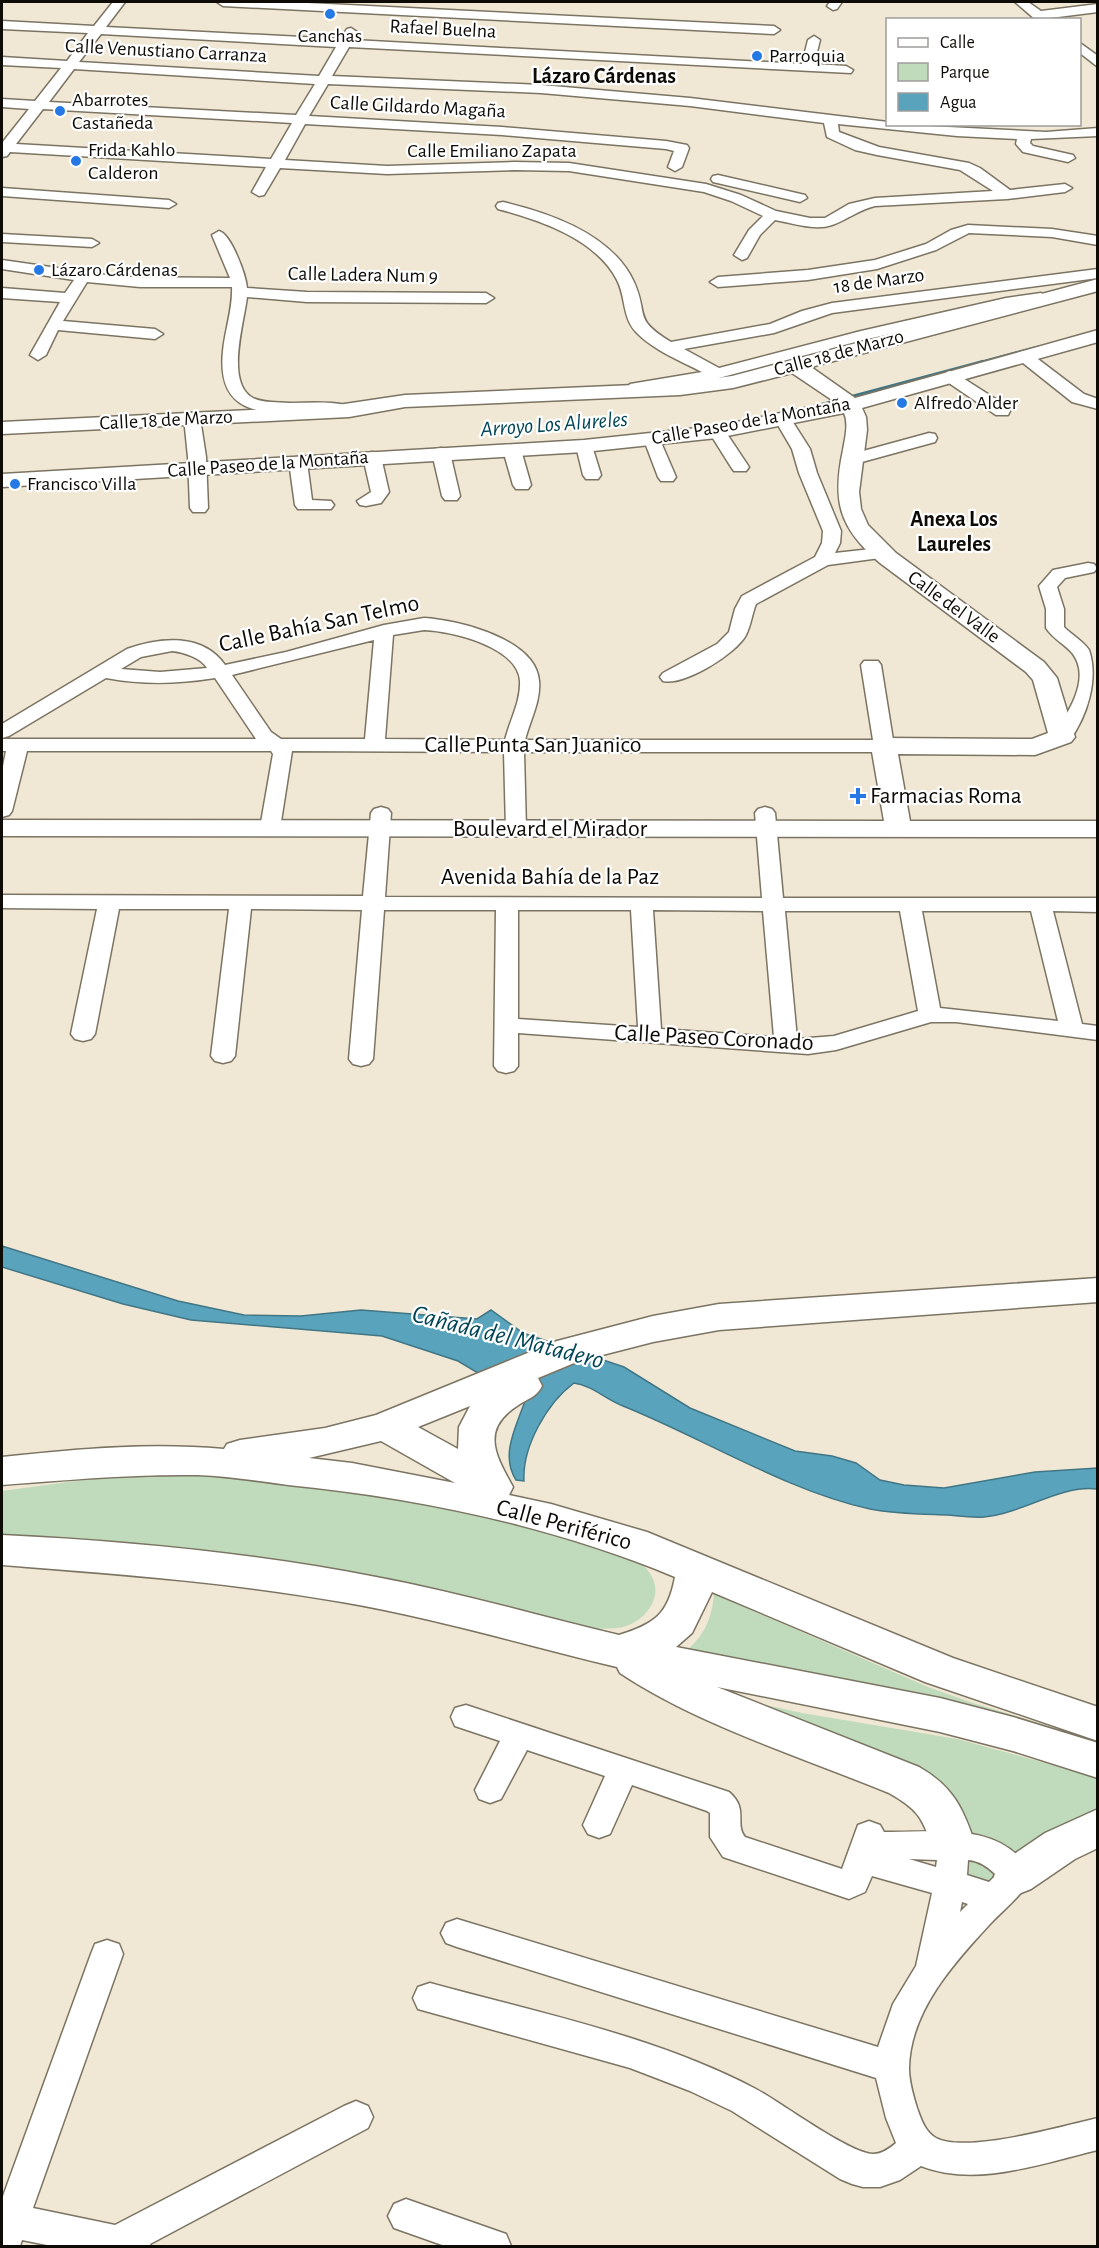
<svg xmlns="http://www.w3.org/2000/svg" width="1099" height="2248" font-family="'Alegreya Sans',sans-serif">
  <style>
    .green { fill: #bfdbbb }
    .water { fill: #59a4bc; stroke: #427685; stroke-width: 1.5 }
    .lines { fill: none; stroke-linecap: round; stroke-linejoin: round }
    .stream-far1 { stroke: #427685; stroke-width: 3 }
    .stream { stroke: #427685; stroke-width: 4 }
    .minor-casing { stroke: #7c7463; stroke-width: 3 }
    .major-casing { stroke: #7c7463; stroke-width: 3 }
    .highway-casing { stroke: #7c7463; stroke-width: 3 }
    .minor { fill: #fff; fill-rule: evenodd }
    .major { fill: #fff; fill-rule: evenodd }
    .highway { fill: #fff; fill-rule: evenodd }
    .poi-dot { fill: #2579e4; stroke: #fff; stroke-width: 2 }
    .labels { text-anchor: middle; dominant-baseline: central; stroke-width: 4.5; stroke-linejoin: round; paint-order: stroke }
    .far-street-label { font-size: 20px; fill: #0e0b06; stroke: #fff }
    .far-poi-label { font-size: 20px; fill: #0e0b06; stroke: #fff; text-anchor: start }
    .far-neighbourhood-label { font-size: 22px; font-weight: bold; fill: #0e0b06; stroke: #fff }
    .far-water-label { font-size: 22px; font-style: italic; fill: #004556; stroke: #fff }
    .street-label { font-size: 24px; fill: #0e0b06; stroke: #fff }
    .poi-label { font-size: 24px; fill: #0e0b06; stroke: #fff; text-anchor: start }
    .water-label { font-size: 26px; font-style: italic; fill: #004556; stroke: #fff }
  </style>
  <rect width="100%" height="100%" fill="#f0e7d4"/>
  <!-- green -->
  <g class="green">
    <path d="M157,1470C261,1480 366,1491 468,1513C523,1524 577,1542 631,1557C637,1561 645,1566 649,1572C666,1595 646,1621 623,1627C616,1629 607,1628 599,1629L27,1539H2V1491Z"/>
    <path d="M714,1594L928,1687L973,1703L1097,1741V1747L687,1650C705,1635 712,1617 714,1594Z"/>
    <path d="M728,1697L802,1713L957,1739L1097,1777V1817L1013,1864L968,1834Z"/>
    <path d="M967,1852L998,1870L997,1884L962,1881Z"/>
  </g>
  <!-- water -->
  <path class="water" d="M2,1246L178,1301L244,1315L301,1316L361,1310L477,1319L491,1310L523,1333L624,1367L690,1408L795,1451L832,1456L856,1463L880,1480L904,1485L944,1488L1035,1472L1097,1468V1489C1062,1484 1021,1514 984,1517C972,1518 959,1516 947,1515C921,1514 896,1514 870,1509C787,1491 703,1438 623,1406C605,1399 593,1386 574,1383C547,1403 522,1447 524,1481L516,1480C500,1455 516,1427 525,1401L458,1361L382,1336L191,1320L123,1304L2,1267Z"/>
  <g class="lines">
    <!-- stream-far1 -->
    <path class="stream-far1" d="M978,363L1038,347"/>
    <!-- stream -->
    <path class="stream" d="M818,406L983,362"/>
    <!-- minor casing -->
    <g class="minor-casing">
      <g id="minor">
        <path d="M113,2H125L106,27L340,39L347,29L351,28L357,32L353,40L802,64L808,40L814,36L820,40L814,64L846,66L853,70L851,73L349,47L332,76L541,85L690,98L888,122V124L1046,132L1098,128V136L1031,139L1030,143L1033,146L1073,155L1075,158L1068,162L1023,152L1016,144L1017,139L957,136L838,124L839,132L879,147L969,163L980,168L1010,190L1065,184L1072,188L1065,192L1007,199L875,206C858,210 847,220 832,225C815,231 792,223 775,220L760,235L747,258L742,260L734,255L749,230L763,216L731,201L704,192L569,171L514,170L387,174L280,168L264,195L259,196L252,192L266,167L10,152L7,156L2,157V143L29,109L2,107V99L35,101L61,68L2,65V57L67,61L88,33L2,29V21L94,26ZM101,34L336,47L319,76L79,62ZM74,69L315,84L296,115L49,102ZM328,84L541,93L690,106L824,123L827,137L855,150L877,155L960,170L993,191L875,198L849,204L825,218H810L776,211L741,195L706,184L569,163L514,162L387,166L285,160L305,124L502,135L666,149L674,151L668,167L675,171L682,167L689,148L687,145L666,141L502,127L309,116ZM43,109L292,123L271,159L16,144Z"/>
        <path d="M217,2H287L774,26L780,30L774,34L223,6Z"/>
        <path d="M830,2H842L837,9L833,10L827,6Z"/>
        <path d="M1015,2H1028L1041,11L1098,4V12L1050,18L1051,20H1036Z"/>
        <path d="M1080,43L1098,56V67L1080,53Z"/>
        <path d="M718,175L805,195L807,198L800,202L713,182L711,179L713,176Z"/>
        <path d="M2,188L169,200L176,204L169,208L2,196Z"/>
        <path d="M503,202C550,213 612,234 634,282C649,316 632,318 671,342L770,324L802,311L832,303L1098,269V278L832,313L774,333L684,349L719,368L861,331L1006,298L1041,293L1049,298L1041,303L1006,308L863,340L696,384L636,392L630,390L628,387L630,384L702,372C681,361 653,350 636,332C622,317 626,297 617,280C596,239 540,220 498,209L496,206L498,203Z"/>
        <path d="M968,225L1052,229L1098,236V245L1052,237L969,233L936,250L877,269L808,280L718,287L710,282L718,277L808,270L875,260L926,244L951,230Z"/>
        <path d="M219,231C231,234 246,275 247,288L307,292L486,293L494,298L486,303L307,302L247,297C244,323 225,383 253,398C263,403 278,402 289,403C308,403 327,401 345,405L350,412L342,417L334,414C283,410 215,428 223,351C225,330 233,308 232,287H140L87,282L63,321L155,329L163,334L155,339L58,330L46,355L38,360L30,355L60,302L2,298V288L65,293L74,280L2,269V260L120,277L230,278L212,235Z"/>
        <path d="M2,234L92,239L99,243L92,247L2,242Z"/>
        <path d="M1024,351L1030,353L1084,394L1098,399V409L1072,402L1018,359L1016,356L1018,353Z"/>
        <path d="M949,371L955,373L1008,407L1010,411L1008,415H996L943,379L941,376Z"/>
        <path d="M192,413L200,418L206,457L208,508L205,512H193L190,508L188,457L184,418Z"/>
        <path d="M783,415L789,416L810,449L817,473L841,531L840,543L835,553L880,548L886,549L889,553L886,557L880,558L828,565L756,604C752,614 751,625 746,635C736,654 684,686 663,681L660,677L663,673L717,644L729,632L735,609L742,596L815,557L822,543L823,531L799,473L792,449L775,420Z"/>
        <path d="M717,427L723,428L749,467L746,471H734L731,467L709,432Z"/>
        <path d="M929,433L935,434L937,438L935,442L851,465L845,464L842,460L845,456Z"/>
        <path d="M652,435L658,436L660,440L676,477L673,481H661L658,477L644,440L646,436Z"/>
        <path d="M584,441L590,442L592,446L601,475L598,479H586L583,475L576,446L578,442Z"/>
        <path d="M512,445L518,446L521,450L531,485L528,489H516L513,485L503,450L506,446Z"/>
        <path d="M441,448L447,449L450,453L460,496L457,500H445L442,496L432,453L435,449Z"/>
        <path d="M372,452L378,453L381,457L389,492L381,503L366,506L360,505L357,501L371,492L363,457L366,453Z"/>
        <path d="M298,457L304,458L307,462L312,500L331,501L334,505L331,509H298L295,505L289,462L292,458Z"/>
        <path d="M1088,563L1094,564L1097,568L1094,572L1065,578L1057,587L1064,609V627C1072,635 1083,641 1089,650C1099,679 1087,717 1069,741H1055L1052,737C1066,716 1092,680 1073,654C1065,644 1053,639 1046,628V609L1039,586L1053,570Z"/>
        <path d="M424,618C458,620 536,639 539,681C541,701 530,720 525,740H873L861,665L864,661H878L881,665L894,746L891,750L884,752H524L526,829L523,833L516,835L509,833L506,829L504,752L292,751L280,828L277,832L270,834L263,832L260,828L273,754L271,751H27L12,811L9,815L2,817V771L6,751H2V739H256L215,678C178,684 143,685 106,678L9,736L2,738V724L127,649C160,637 203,633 225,665L286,652L384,625ZM424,630C452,631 518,647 520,681C521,701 510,720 505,740L385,739L393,635ZM374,640L365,739H281L271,732L232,675ZM172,651C184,652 201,658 207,668L160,672L121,669L141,657Z"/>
        <path d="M381,807L388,809L391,813L385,897L762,898L755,813L758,809L765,807L772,809L775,813L783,898H1098V912L1053,911L1082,1024L1098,1026V1040L956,1022H931L836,1050L808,1054L518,1033V1066L514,1071L506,1073L498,1071L494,1066L496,910H384L373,1059L369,1064L361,1066L353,1064L349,1059L362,910L251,909L235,1056L231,1061L223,1063L215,1061L211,1056L229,909H119L95,1034L91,1039L83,1041L75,1039L71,1034L97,909L2,908V895L363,896L371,813L374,809ZM518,910H631L638,1027L518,1019ZM653,910L763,911L774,1037L661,1029ZM785,911H900L918,1011L834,1036L797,1039ZM922,911H1031L1058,1021L940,1008Z"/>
        <path d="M466,1705L729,1792C749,1809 734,1823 745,1837L842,1869L858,1825L869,1821L880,1825L884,1832C936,1833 1005,1820 1032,1876C1023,1895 1004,1909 990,1924C954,1963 910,2011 909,2068C909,2081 913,2095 917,2108C921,2119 925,2132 936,2138C966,2154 1063,2126 1098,2118V2150C1042,2163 977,2188 921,2166L900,2180L880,2187H863L852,2184L840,2179L732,2111L690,2091L630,2068L418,2009L413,1998L418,1987L430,1983C539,2013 654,2036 754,2088C779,2101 850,2154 873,2154C882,2154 889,2149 896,2143L886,2118L876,2078L457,1947L446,1943L441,1933L446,1923L457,1919L878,2047L893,2004L916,1966L932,1893L872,1876L865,1892L849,1899L723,1857L710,1837V1813L707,1811L632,1785L610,1834L599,1838L588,1834L583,1825L605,1776L527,1750L501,1799L490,1803L479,1799L475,1790L500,1741L455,1726L451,1717L455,1708ZM909,1859L937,1860L936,1867ZM968,1860C980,1861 988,1867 996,1875L989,1882L967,1875ZM962,1902L968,1904L960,1912Z"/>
        <path d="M107,1940L119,1944L123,1954L33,2208L115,2225L344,2106L356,2101L368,2106L373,2117L368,2128L150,2244L151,2246H52L22,2240L20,2246H2V2199L91,1954L95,1944Z"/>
        <path d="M406,2199L506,2234L511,2246H445L394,2228L388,2216L394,2204Z"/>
      </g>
    </g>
    <!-- major casing -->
    <g class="major-casing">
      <path id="major" d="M1098,279V291L811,367L855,398L1098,330V342L862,408L866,417L867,430L859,492L861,509L868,525L896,553L1044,662L1057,678L1075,737L1071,742L1035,755L898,754L910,821H1098V837L2,836V820L884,821L871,746L875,741L884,738L1032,739L1048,733L1033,680L1026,672L880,563C839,528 832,501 843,450C845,438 849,424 844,413L717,438L584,452L2,487V474L584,440L717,426L835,402L792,373L733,388L680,395L405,407L349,417L2,434V422L331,406L405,395L680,383L732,376Z"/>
    </g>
    <!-- highway casing -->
    <g class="highway-casing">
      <g id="highway">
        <path d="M1098,1278V1302L719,1330L653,1342L579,1361L538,1378L542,1386C536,1398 528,1398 517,1406C480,1430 496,1456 513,1487L509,1495L551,1504L647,1532L953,1658L1098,1707V1741L925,1682L712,1592L692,1633L676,1647L940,1698L1013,1717L1098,1743V1778L1013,1751L940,1732L717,1687L919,1767C954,1787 964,1810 976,1847L969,1860L954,1866L939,1860C921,1824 928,1815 889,1793C801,1757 698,1725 620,1673L617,1667C525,1645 435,1618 342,1602C229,1582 116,1574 2,1565V1535C127,1541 253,1553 376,1577C458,1592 538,1616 619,1635C654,1624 668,1615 675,1577C553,1526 419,1498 288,1485C258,1481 227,1476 197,1475C132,1474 67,1480 2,1485V1457C75,1449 150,1442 224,1449L227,1444L240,1440L325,1428L376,1415L557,1341L653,1316L719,1304ZM470,1406L459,1427L458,1449L418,1427ZM381,1441L455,1483L352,1463L309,1458Z"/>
        <path d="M1098,1809V1848L1075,1859L1031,1889L1016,1895L1001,1889L994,1876L1001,1863L1045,1833Z"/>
      </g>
    </g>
    <!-- minor -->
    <use href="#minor" class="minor"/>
    <!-- major -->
    <use href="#major" class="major"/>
    <!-- highway -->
    <use href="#highway" class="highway"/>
  </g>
  <!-- markers -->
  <g class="poi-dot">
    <circle cx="330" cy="14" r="6"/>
    <circle cx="757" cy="56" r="6"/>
    <circle cx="60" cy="111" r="6"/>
    <circle cx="76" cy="161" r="6"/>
    <circle cx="39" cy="270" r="6"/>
    <circle cx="902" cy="403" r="6"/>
    <circle cx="15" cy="484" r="6"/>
    <path d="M855 787h6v6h6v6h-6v6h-6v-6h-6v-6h6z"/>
  </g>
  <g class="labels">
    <!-- far-street labels -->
    <g class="far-street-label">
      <text transform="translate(443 29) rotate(3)">Rafael Buelna</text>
      <text transform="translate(166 51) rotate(3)">Calle Venustiano Carranza</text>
      <text transform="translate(418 107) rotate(3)">Calle Gildardo Magaña</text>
      <text x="492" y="151">Calle Emiliano Zapata</text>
      <text transform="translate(363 275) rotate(1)">Calle Ladera Num 9</text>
      <text transform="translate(879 281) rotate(-8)">18 de Marzo</text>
      <text transform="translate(839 353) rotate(-15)">Calle 18 de Marzo</text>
      <text transform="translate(166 420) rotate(-3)">Calle 18 de Marzo</text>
      <text transform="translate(751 421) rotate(-10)">Calle Paseo de la Montaña</text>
      <text transform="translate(268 464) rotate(-4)">Calle Paseo de la Montaña</text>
      <text transform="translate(954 607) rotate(36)">Calle del Valle</text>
    </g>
    <!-- far-poi labels -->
    <g class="far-poi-label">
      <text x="330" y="36" text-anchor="middle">Canchas</text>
      <text x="769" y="56">Parroquia</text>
      <text x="72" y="100">Abarrotes<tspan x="72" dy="23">Castañeda</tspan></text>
      <text x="88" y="150">Frida Kahlo<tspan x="88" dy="23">Calderon</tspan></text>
      <text x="51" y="270">Lázaro Cárdenas</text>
      <text x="914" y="403">Alfredo Alder</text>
      <text x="27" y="484">Francisco Villa</text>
    </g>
    <!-- far-neighbourhood labels -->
    <g class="far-neighbourhood-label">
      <text x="604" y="76">Lázaro Cárdenas</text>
      <text x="954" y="519">Anexa Los<tspan x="954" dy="25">Laureles</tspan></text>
    </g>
    <!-- far-water labels -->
    <g class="far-water-label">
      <text transform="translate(554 424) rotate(-4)">Arroyo Los Alureles</text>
    </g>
    <!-- street labels -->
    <g class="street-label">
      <text transform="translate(319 624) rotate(-12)">Calle Bahía San Telmo</text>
      <text x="533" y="745">Calle Punta San Juanico</text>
      <text x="550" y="829">Boulevard el Mirador</text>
      <text x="550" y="877">Avenida Bahía de la Paz</text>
      <text transform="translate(714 1038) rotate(3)">Calle Paseo Coronado</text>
      <text transform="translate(564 1525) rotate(15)">Calle Periférico</text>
    </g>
    <!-- poi labels -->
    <g class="poi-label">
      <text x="870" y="796">Farmacias Roma</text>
    </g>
    <!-- water labels -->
    <g class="water-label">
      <text transform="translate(508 1337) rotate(14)">Cañada del Matadero</text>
    </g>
  </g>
  <!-- border -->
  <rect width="1099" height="2248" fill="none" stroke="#0e0b06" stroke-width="6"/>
  <!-- legend -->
  <rect x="886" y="18" width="195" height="108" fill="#ffffff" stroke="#9f9d9b" stroke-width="1.5"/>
  <rect x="898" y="38" width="30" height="9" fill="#ffffff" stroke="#9f9d9b" stroke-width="1.5"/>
  <text x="940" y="48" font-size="18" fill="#0e0b06">Calle</text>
  <rect x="898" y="63" width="30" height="18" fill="#bfdbbb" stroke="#9f9d9b" stroke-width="1.5"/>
  <text x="940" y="78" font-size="18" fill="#0e0b06">Parque</text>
  <rect x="898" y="93" width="30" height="18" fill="#59a4bc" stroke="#9f9d9b" stroke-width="1.5"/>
  <text x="940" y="108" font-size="18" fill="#0e0b06">Agua</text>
</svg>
